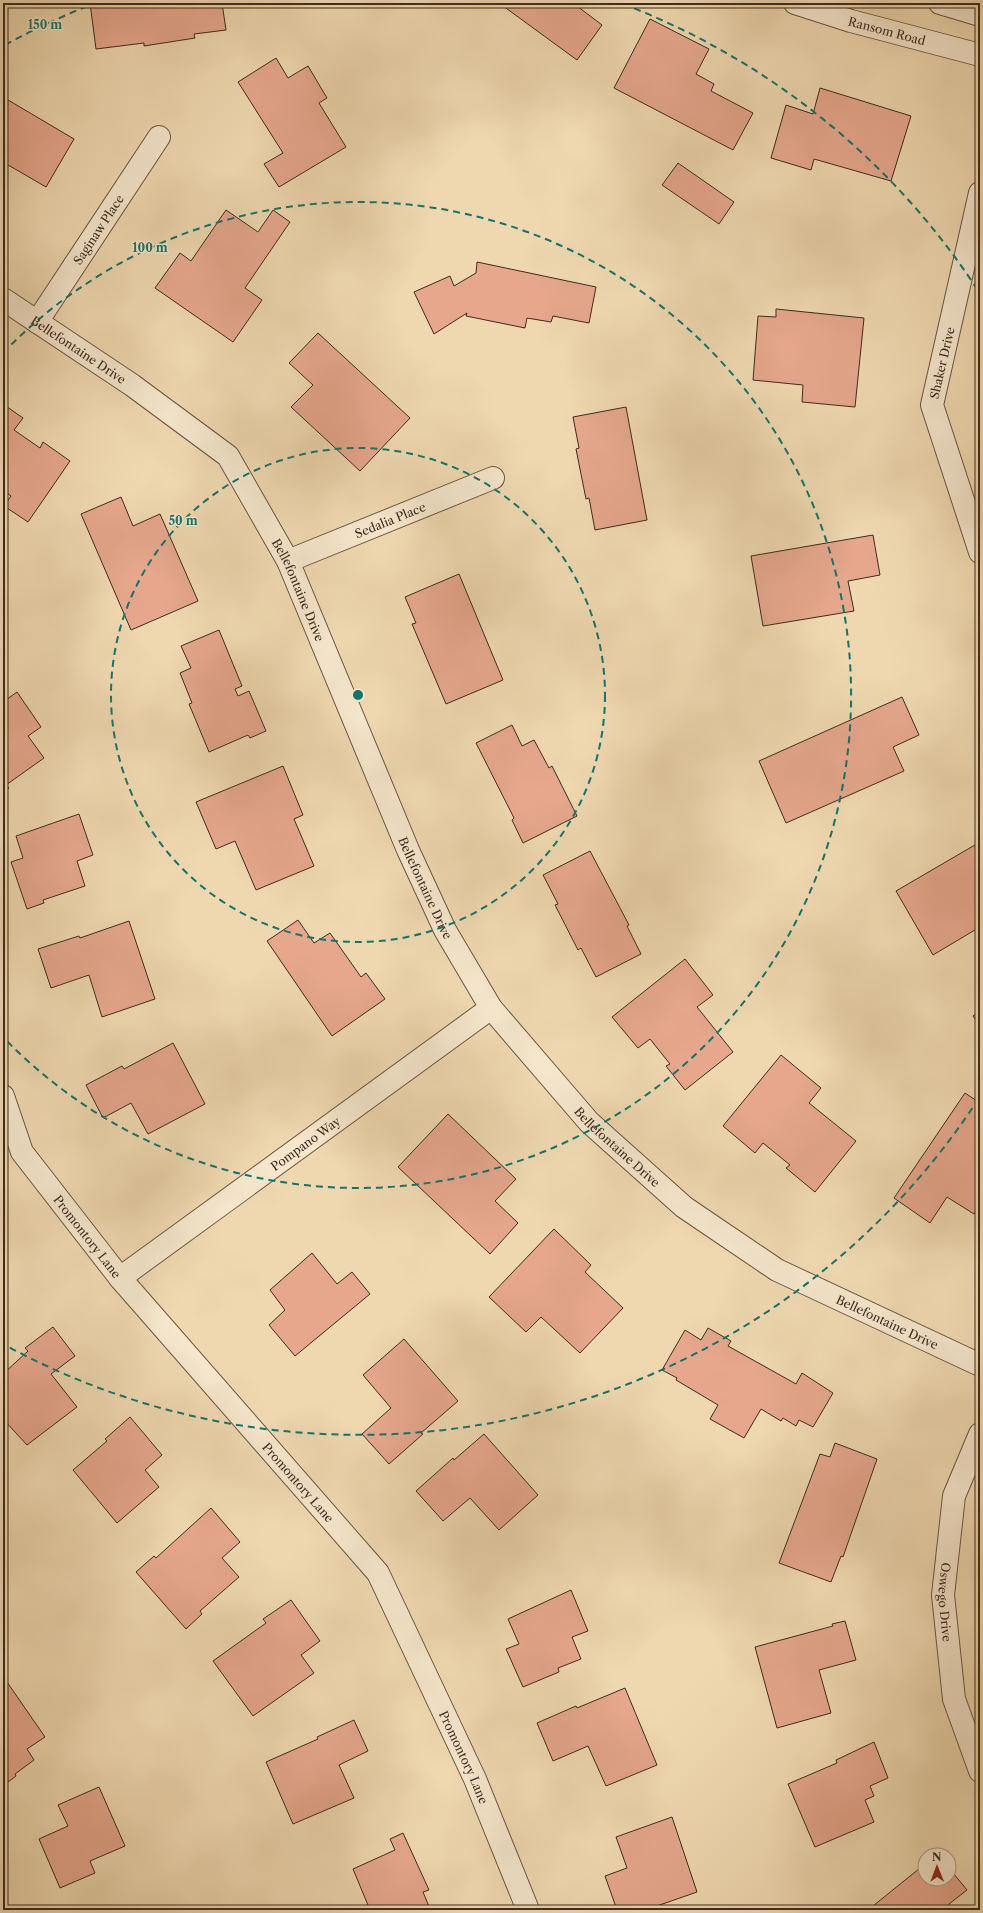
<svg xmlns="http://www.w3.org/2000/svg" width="983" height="1913" font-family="'Libre Caslon Text',serif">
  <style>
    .building { fill: #e6a78d; stroke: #3e2b20 }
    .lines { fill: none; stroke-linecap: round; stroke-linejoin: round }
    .minor-casing { stroke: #6a5644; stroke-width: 24 }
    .minor { stroke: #f5e6cc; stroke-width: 22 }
    .ring { fill: none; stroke: #0f766e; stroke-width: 2; stroke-dasharray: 7 5 }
    .labels { text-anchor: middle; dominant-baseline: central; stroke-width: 3; stroke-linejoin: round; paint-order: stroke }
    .street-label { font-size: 12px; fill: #3e2b20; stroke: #f5e6cc }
    .centre { fill: #0f766e; stroke: #f5e6cc; stroke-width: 2 }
    .ring-label { font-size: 12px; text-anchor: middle; font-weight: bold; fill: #0f766e; stroke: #f5e6cc; stroke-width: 3; stroke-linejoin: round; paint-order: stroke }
  </style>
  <rect width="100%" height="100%" fill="#efd8b0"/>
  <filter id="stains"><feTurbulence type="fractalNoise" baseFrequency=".005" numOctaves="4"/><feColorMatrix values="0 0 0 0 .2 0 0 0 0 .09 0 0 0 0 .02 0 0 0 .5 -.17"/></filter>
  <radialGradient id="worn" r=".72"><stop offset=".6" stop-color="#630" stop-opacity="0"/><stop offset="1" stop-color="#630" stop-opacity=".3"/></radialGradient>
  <!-- building -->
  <g class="building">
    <path d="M90,3H222L226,30L194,34L195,38L144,46V43L96,49Z"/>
    <path d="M499,3H579L577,6L602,25L577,60Z"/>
    <path d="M650,19L709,49L696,74L714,84L711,91L753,113L733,150L614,88Z"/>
    <path d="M276,58L288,78L308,66L327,98L319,103L346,147L279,187L264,164L283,153L238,82Z"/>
    <path d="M820,88L911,116L891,181L814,159L811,170L771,158L786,105L813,114Z"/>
    <path d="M3,97L74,139L46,187L3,162Z"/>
    <path d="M678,163L734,202L719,224L662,185Z"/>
    <path d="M226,210L258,232L273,210L290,222L245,288L262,300L233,342L155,288L180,253L191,261Z"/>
    <path d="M477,262L596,287L589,323L553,316L551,322L527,318L525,328L466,316L467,313L434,334L414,292L450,276L454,286L476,273Z"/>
    <path d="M776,309L864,318L855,407L802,402L803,385L753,380L758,316L776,317Z"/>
    <path d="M318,333L410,418L360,471L291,407L313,385L289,363Z"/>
    <path d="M3,404L23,418L14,430L40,448L43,442L70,461L28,522L4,506L11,496L3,490Z"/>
    <path d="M626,407L647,520L595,530L589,498L586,499L576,449L579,448L573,417Z"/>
    <path d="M121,497L133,526L160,514L198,601L131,630L81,514Z"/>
    <path d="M873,535L880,575L848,581L854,611L763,626L751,556Z"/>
    <path d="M459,574L503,680L446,704L412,624L416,623L405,597Z"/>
    <path d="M219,630L242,686L235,689L238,696L249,691L266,731L250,738L248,735L209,752L189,704L192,703L180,673L191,668L181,646Z"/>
    <path d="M17,692L41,727L28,736L44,758L6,785L9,788L3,793V702Z"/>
    <path d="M902,697L919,735L893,747L904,771L786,823L759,761Z"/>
    <path d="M512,725L522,746L534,740L549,768L552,766L577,816L523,843L512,820L514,818L476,743Z"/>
    <path d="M283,766L303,815L294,819L314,866L256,890L235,841L216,849L196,802Z"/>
    <path d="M79,814L93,855L77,861L85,886L43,900L44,903L27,909L11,862L23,858L16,836Z"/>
    <path d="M980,842V927L933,955L896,891Z"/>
    <path d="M590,851L629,925L627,926L641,954L596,977L581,948L578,950L555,905L558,904L543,875Z"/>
    <path d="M298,920L314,943L330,933L361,977L366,973L385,999L332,1036L267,941Z"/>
    <path d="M129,921L155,999L102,1017L89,975L51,988L38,949L79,936L80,938Z"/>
    <path d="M685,959L713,995L697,1007L733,1052L685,1090L666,1066L670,1064L650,1039L638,1048L612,1017Z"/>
    <path d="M980,1011V1026L973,1016Z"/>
    <path d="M173,1043L205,1104L148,1134L131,1103L103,1118L86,1085L122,1066L124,1069Z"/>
    <path d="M781,1055L821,1088L809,1103L856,1141L815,1192L786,1168L790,1165L763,1143L755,1153L723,1126Z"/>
    <path d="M965,1093L980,1103V1205L974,1214L947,1197L930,1223L894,1198Z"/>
    <path d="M448,1114L516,1179L495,1201L518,1223L490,1254L398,1167Z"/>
    <path d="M554,1229L591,1265L585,1272L623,1308L580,1353L541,1317L526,1332L489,1297Z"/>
    <path d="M312,1253L337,1284L352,1272L370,1294L295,1356L269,1325L285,1310L270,1290Z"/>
    <path d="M53,1327L75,1356L51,1374L77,1407L27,1445L3,1419V1374L28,1351L25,1348Z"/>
    <path d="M708,1328L731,1341L728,1346L796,1384L802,1373L833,1393L813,1427L799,1420L796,1426L783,1418L781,1421L761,1409L744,1438L710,1419L718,1405L676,1380L677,1378L662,1370L685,1330L701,1340Z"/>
    <path d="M404,1339L458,1401L421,1433L423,1434L389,1464L362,1434L391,1408L363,1375Z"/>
    <path d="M130,1417L162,1455L145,1470L159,1487L117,1523L73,1470L107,1441L105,1439Z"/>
    <path d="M484,1434L538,1495L499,1530L470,1498L443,1521L416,1491L453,1458L454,1460Z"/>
    <path d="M835,1443L877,1459L843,1557L841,1556L831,1582L779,1563L820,1454L830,1457Z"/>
    <path d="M211,1508L240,1542L222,1558L239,1577L200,1611L202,1614L186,1629L136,1572L154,1556L156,1558Z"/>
    <path d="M571,1590L588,1631L572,1637L581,1659L558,1668L559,1672L523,1687L506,1649L519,1644L508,1619Z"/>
    <path d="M291,1600L320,1641L301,1655L314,1673L253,1716L213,1661L266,1623L263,1619Z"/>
    <path d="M845,1621L856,1660L819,1670L831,1713L777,1728L755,1647L833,1626L832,1624Z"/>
    <path d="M7,1682L45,1737L27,1749L34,1760L15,1774L16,1776L4,1785L3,1685Z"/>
    <path d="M625,1688L657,1765L606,1786L588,1746L553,1761L537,1723L576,1706L577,1708Z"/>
    <path d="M354,1720L368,1751L339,1765L354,1798L293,1824L266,1762L318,1739L317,1737Z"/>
    <path d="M874,1742L888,1778L870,1786L874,1796L865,1800L874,1822L815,1847L788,1784L837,1763L836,1760Z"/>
    <path d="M99,1787L125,1846L90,1861L95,1873L60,1888L39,1839L68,1826L58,1805Z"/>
    <path d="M672,1817L697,1892L651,1908L652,1910H617L605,1876L627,1868L616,1837Z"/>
    <path d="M403,1833L429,1890L423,1892L430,1909L370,1910L353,1869L395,1850L390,1839Z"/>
    <path d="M925,1864V1879H949V1868L967,1890L949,1904L953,1910H868Z"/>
  </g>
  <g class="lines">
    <!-- minor casing -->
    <g class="minor-casing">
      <g id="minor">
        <path id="s1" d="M795,3L851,21L980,55"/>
        <path d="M940,3L980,15"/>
        <path d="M980,193L932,405L980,552"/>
        <path id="s2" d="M3,299L132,385L228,456L288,561L408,850L445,930L491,1008L589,1122L684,1207L777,1270L980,1365"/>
        <path id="s3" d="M37,322L159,137"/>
        <path id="s4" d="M288,561L493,478"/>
        <path id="s5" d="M3,1096L22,1152L120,1278L378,1573L475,1779L528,1910"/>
        <path id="s6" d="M120,1278L491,1008"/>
        <path id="s7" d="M980,1434L954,1496L943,1595L954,1699L980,1771"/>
      </g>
    </g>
    <!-- minor -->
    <use href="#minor" class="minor"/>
  </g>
  <!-- distance rings -->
  <g class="ring">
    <circle cx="358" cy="695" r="247"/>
    <path d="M3 353A493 493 0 1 1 3 1037"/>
    <path d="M979 1098A740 740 0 0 1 5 1345M5 45A740 740 0 0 1 93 4M623 4A740 740 0 0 1 979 292"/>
  </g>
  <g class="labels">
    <!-- street labels -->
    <g class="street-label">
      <text stroke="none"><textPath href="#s1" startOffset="96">Ransom Road</textPath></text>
      <text stroke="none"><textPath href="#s3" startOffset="111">Saginaw Place</textPath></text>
      <text stroke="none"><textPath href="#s2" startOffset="91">Bellefontaine Drive</textPath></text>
      <text transform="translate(942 363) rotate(-77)">Shaker Drive</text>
      <text stroke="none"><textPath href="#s4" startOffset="110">Sedalia Place</textPath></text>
      <text stroke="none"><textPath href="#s2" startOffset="426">Bellefontaine Drive</textPath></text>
      <text stroke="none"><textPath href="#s2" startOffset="750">Bellefontaine Drive</textPath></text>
      <text stroke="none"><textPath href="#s6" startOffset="229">Pompano Way</textPath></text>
      <text stroke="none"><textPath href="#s2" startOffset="1075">Bellefontaine Drive</textPath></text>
      <text stroke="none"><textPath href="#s5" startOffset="166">Promontory Lane</textPath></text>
      <text stroke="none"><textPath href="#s2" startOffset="1399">Bellefontaine Drive</textPath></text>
      <text stroke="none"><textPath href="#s5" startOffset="490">Promontory Lane</textPath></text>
      <text stroke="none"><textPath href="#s7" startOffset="174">Oswego Drive</textPath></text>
      <text stroke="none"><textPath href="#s5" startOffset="814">Promontory Lane</textPath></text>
    </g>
  </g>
  <circle cx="358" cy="695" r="6" class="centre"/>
  <g class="ring-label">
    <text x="45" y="29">150 m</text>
    <text x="150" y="252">100 m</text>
    <text x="183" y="525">50 m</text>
  </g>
  <!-- margin -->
  <rect width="983" height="1913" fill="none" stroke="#efd8b0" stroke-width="16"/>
  <rect x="4" y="4" width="975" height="1905" fill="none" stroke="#3e2b20" stroke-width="2"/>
  <rect x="8" y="8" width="967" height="1897" fill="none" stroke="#3e2b20"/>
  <!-- north arrow -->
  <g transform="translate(937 1867) rotate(359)"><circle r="19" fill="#f5e6cc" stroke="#ac9b87"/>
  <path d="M0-3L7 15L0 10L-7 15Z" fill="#8f2418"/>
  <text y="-6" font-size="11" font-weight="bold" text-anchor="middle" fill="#3e2b20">N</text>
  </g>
  <rect width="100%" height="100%" filter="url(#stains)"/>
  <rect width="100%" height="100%" fill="url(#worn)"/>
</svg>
